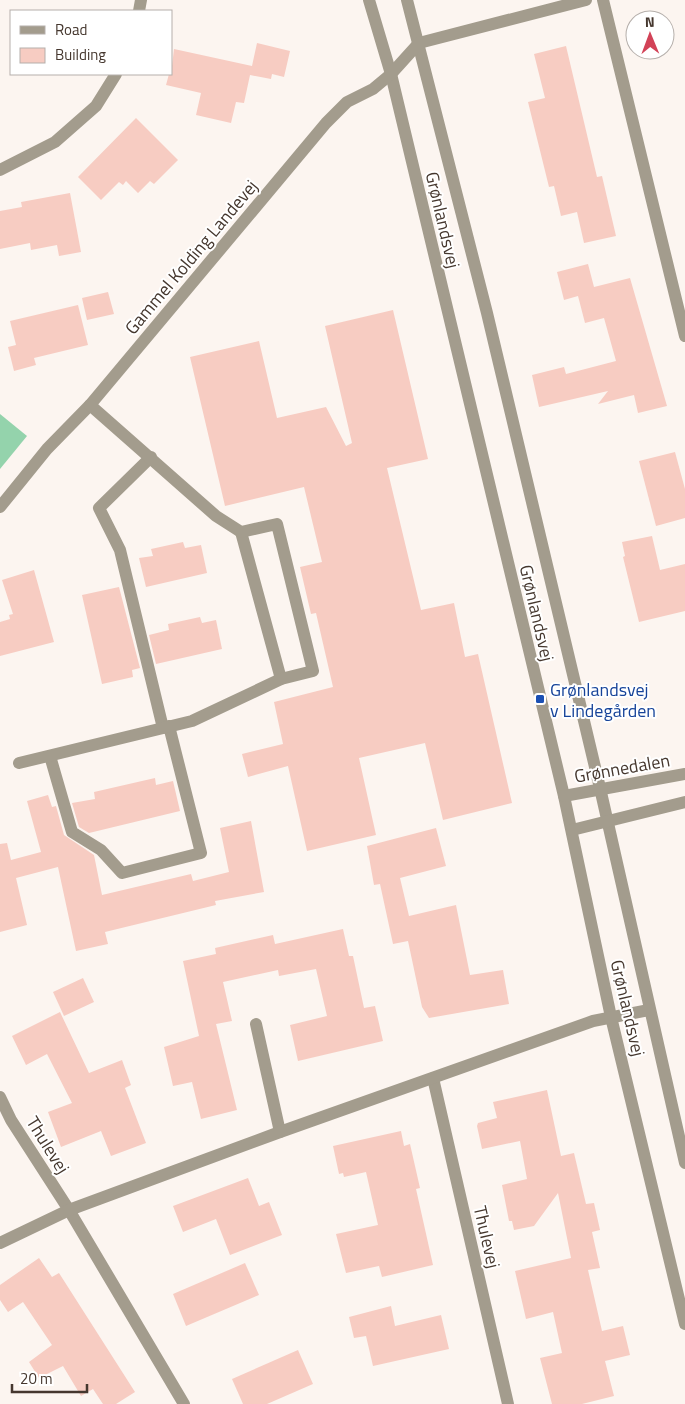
<svg xmlns="http://www.w3.org/2000/svg" width="685" height="1404" font-family="'Titillium Web',sans-serif">
  <style>
    .forest { fill: #94d3ac }
    .building { fill: #f7ccc2 }
    .lines { fill: none; stroke-linecap: round; stroke-linejoin: round }
    .minor { stroke: #a39c8d; stroke-width: 12 }
    .transit-dot { fill: #1a4fb4; stroke: #fff; stroke-width: 2 }
    .labels { text-anchor: middle; dominant-baseline: central; stroke-width: 4; stroke-linejoin: round; paint-order: stroke }
    .street-label { font-size: 18px; fill: #45372e; stroke: #fff }
    .transit-label { font-size: 18px; fill: #164399; stroke: #fff; text-anchor: start }
  </style>
  <rect width="100%" height="100%" fill="#fcf5f0"/>
  <!-- forest -->
  <path class="forest" d="M0,414L27,436L0,469Z"/>
  <!-- building -->
  <g class="building">
    <path d="M257,43L290,51L284,77L272,74L271,79L250,75L244,103L236,102L231,123L196,115L201,93L166,85L169,74H171L174,49L252,66Z"/>
    <path d="M566,46L597,177L602,176L616,236L584,243L577,212L561,216L554,186L549,187L528,102L545,98L534,54Z"/>
    <path d="M136,118L178,160L154,184L150,181L138,193L126,181L123,185L119,182L101,200L78,177Z"/>
    <path d="M70,193L81,252L59,256L57,245L31,250L30,243L0,249V211L22,207L21,202Z"/>
    <path d="M588,264L594,287L630,278L667,406L638,413L634,395L598,404L608,391L539,407L532,375L564,367L566,374L616,361L604,318L585,323L578,296L564,300L557,272Z"/>
    <path d="M108,292L114,314L87,320L82,298Z"/>
    <path d="M78,305L88,345L34,358L36,365L14,371L8,347L16,345L10,321Z"/>
    <path d="M393,310L428,459L387,468L421,610L454,603L465,657L478,654L512,803L443,820L425,743L359,758L376,835L307,851L288,766L248,777L242,754L283,744L274,702L333,687L316,613L311,614L300,567L322,562L304,487L225,506L190,357L259,341L277,418L326,407L346,446L352,443L325,326Z"/>
    <path d="M675,452L685,489V518L656,526L639,461Z"/>
    <path d="M652,536L660,570L685,564V611L639,622L623,557L625,556L622,542Z"/>
    <path d="M183,542L185,548L201,545L207,573L146,587L139,558L153,556L151,549Z"/>
    <path d="M34,570L54,642L0,656V622L10,619L9,615L13,614L2,580Z"/>
    <path d="M119,587L140,668L132,670L133,677L102,684L82,595Z"/>
    <path d="M200,617L202,623L216,620L222,649L156,664L149,635L169,630L168,624Z"/>
    <path d="M155,778L156,785L173,781L180,811L89,833L79,827L72,803L95,799L94,792Z"/>
    <path d="M48,795L52,807L56,806L64,835L94,855L102,895L191,874L193,881L229,872L220,828L251,821L264,892L215,901L216,905L105,932L108,944L76,951L58,867L16,878L27,925L0,932V844L7,843L11,860L41,852L27,801Z"/>
    <path d="M436,828L446,866L400,878L409,916L456,905L470,975L503,970L509,1004L429,1018L422,1007L408,941L393,944L380,884L374,885L367,846Z"/>
    <path d="M343,929L349,956H353L364,1008L375,1006L383,1041L298,1061L290,1025L327,1016L316,969L279,976L278,970L223,982L232,1021L216,1024L237,1110L201,1119L192,1082L173,1086L164,1047L199,1036L183,961L216,954L215,948L273,935L275,944Z"/>
    <path d="M83,978L94,1002L64,1016L53,992Z"/>
    <path d="M60,1012L89,1073L122,1060L131,1085L125,1088L146,1143L111,1156L101,1131L61,1147L48,1112L72,1103L47,1054L26,1065L12,1036Z"/>
    <path d="M547,1090L561,1156L574,1153L586,1204L594,1203L600,1230L592,1232L600,1268L588,1270L602,1331L623,1326L630,1355L605,1361L614,1396L582,1404H552L540,1358L562,1353L553,1312L526,1319L515,1271L571,1258L558,1193L534,1226L514,1230L512,1221H509L502,1185L527,1179L520,1141L482,1149L477,1126L478,1123L497,1118L493,1102Z"/>
    <path d="M401,1131L404,1146L410,1144L420,1188L416,1189L433,1265L382,1277L379,1266L346,1273L336,1234L378,1225L366,1172L344,1177L343,1173L339,1174L333,1146Z"/>
    <path d="M248,1178L259,1206L269,1202L282,1235L230,1255L216,1219L183,1232L173,1206Z"/>
    <path d="M39,1258L52,1277L59,1273L135,1392L116,1404H103L93,1389L81,1396L63,1366L39,1378L29,1362L52,1345L23,1302L8,1312L0,1300V1285Z"/>
    <path d="M245,1263L259,1295L186,1326L173,1294Z"/>
    <path d="M391,1306L395,1326L441,1315L449,1349L373,1366L366,1336L354,1338L349,1317Z"/>
    <path d="M298,1350L313,1384L267,1404H243L232,1379Z"/>
  </g>
  <g class="lines">
    <!-- minor -->
    <g class="minor">
      <path d="M369,0L391,74L564,796L611,1017L685,1324"/>
      <path d="M407,0L487,313L600,788L685,1163"/>
      <path d="M603,0L685,336"/>
      <path d="M139,11L141,0"/>
      <path d="M0,170L55,142L96,106L116,74"/>
      <path d="M151,457L99,508L120,550L163,728"/>
      <path d="M0,507L47,449L90,405L326,123L347,102L373,89L391,74L419,43L586,0"/>
      <path d="M241,532L281,679"/>
      <path d="M50,756L72,832L101,850L122,873L201,853L169,726"/>
      <path d="M19,763L192,721L281,679L313,671L277,524L241,532L216,516L90,405"/>
      <path d="M564,796L685,774"/>
      <path d="M572,830L685,802"/>
      <path d="M256,1024L280,1132"/>
      <path d="M433,1078L508,1404"/>
      <path d="M0,1097L11,1120L69,1210L184,1404"/>
      <path d="M0,1243L69,1210L280,1132L593,1021L649,1010"/>
    </g>
  </g>
  <!-- markers -->
  <rect class="transit-dot" x="535" y="694" width="10" height="10" rx="2.5"/>
  <g class="labels">
    <!-- street labels -->
    <g class="street-label">
      <text transform="translate(443 220) rotate(77)">Grønlandsvej</text>
      <text transform="translate(191 257) rotate(-50)">Gammel Kolding Landevej</text>
      <text transform="translate(537 613) rotate(77)">Grønlandsvej</text>
      <text transform="translate(622 768) rotate(-10)">Grønnedalen</text>
      <text transform="translate(628 1008) rotate(77)">Grønlandsvej</text>
      <text transform="translate(48 1145) rotate(58)">Thulevej</text>
      <text transform="translate(487 1237) rotate(77)">Thulevej</text>
    </g>
    <!-- transit labels -->
    <g class="transit-label">
      <text x="550" y="689">Grønlandsvej<tspan x="550" dy="21">v Lindegården</tspan></text>
    </g>
  </g>
  <!-- legend -->
  <rect x="10" y="10" width="162" height="65" fill="#ffffff" stroke="#b5afab"/>
  <rect x="20" y="26" width="25" height="8" fill="#a39c8d" stroke="#b5afab"/>
  <text x="55" y="35" font-size="15" fill="#45372e">Road</text>
  <rect x="20" y="48" width="25" height="15" fill="#f7ccc2" stroke="#b5afab"/>
  <text x="55" y="60" font-size="15" fill="#45372e">Building</text>
  <!-- north arrow -->
  <g transform="translate(650 35) rotate(359)"><circle r="24" fill="#ffffff" stroke="#b5afab"/>
  <path d="M0-4L9 19L0 12L-9 19Z" fill="#d24257"/>
  <text y="-8" font-size="14" font-weight="bold" text-anchor="middle" fill="#45372e">N</text>
  </g>
  <!-- scale -->
  <path d="M12 1384v8h75v-8" fill="none" stroke="#45372e" stroke-width="2.5"/>
  <text x="20" y="1384" font-size="15" fill="#45372e" stroke="#ffffff" stroke-width="4" paint-order="stroke">20 m</text>
</svg>
